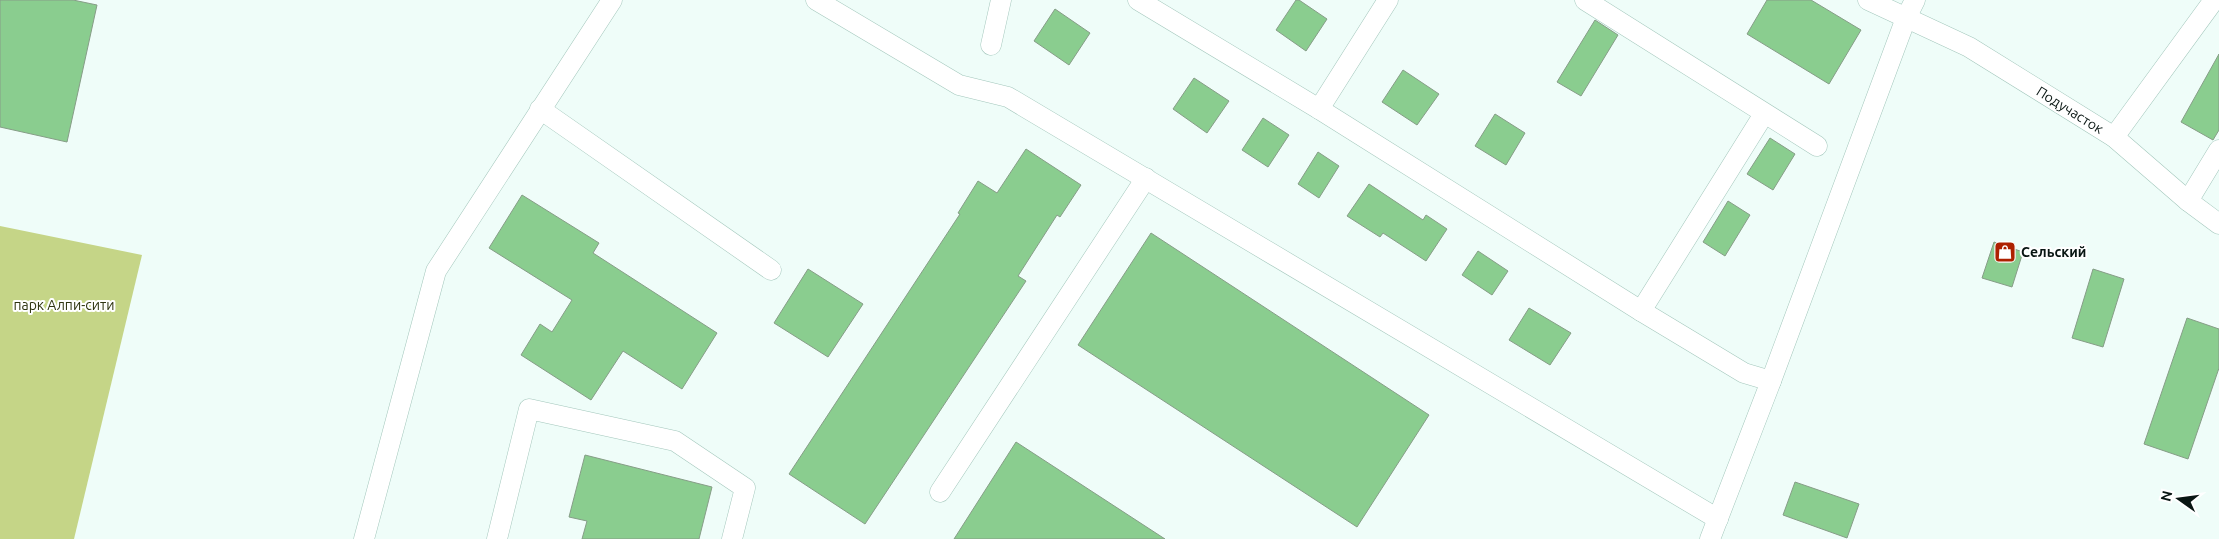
<svg xmlns="http://www.w3.org/2000/svg" width="2219" height="539" font-family="Ubuntu,sans-serif">
  <style>
    .green { fill: #c5d587 }
    .building { fill: #8acd8f; stroke: #869d87 }
    .lines { fill: none; stroke-linecap: round; stroke-linejoin: round }
    .minor-casing { stroke: #a3c7bc; stroke-width: 21 }
    .minor { stroke: #fff; stroke-width: 20 }
    .labels { text-anchor: middle; dominant-baseline: central; stroke-width: 4; stroke-linejoin: round; paint-order: stroke }
    .street-label { font-size: 14px; fill: #091613; stroke: #fff }
    .poi-label { font-size: 14px; font-weight: bold; fill: #091613; stroke: #fff; text-anchor: start }
    .park-label { font-size: 14px; fill: #2e3410; stroke: #fff }
  </style>
  <rect width="100%" height="100%" fill="#effdf9"/>
  <!-- green -->
  <path class="green" d="M0,226L142,255L74,539H0Z"/>
  <!-- building -->
  <g class="building">
    <path d="M0,0H73L97,5L67,142L0,127Z"/>
    <path d="M1296,0H1299L1327,19L1306,51L1276,30Z"/>
    <path d="M1767,0H1811L1861,30L1829,84L1747,34Z"/>
    <path d="M1055,9L1090,33L1069,65L1034,41Z"/>
    <path d="M1595,20L1618,35L1581,96L1557,82Z"/>
    <path d="M2219,54V130L2213,140L2181,122Z"/>
    <path d="M1403,70L1439,94L1417,125L1382,102Z"/>
    <path d="M1194,78L1229,101L1207,133L1173,109Z"/>
    <path d="M1495,114L1525,133L1506,165L1475,146Z"/>
    <path d="M1263,118L1289,135L1268,167L1242,150Z"/>
    <path d="M1770,138L1795,154L1773,190L1747,174Z"/>
    <path d="M1026,149L1081,185L1060,217L1057,215L1018,276L1026,281L865,524L789,474L960,214L958,213L978,181L997,193Z"/>
    <path d="M1318,152L1339,166L1319,198L1298,184Z"/>
    <path d="M1369,184L1423,220L1426,215L1447,229L1426,261L1383,233L1380,237L1347,216Z"/>
    <path d="M522,195L599,243L593,253L717,333L682,389L623,351L591,400L521,355L540,324L552,332L572,300L489,248Z"/>
    <path d="M1728,201L1750,215L1725,256L1703,242Z"/>
    <path d="M1151,233L1429,415L1357,527L1078,345Z"/>
    <path d="M1994,242L2023,252L2012,287L1982,278Z"/>
    <path d="M1478,251L1508,271L1492,295L1462,275Z"/>
    <path d="M808,269L863,304L828,357L774,323Z"/>
    <path d="M2093,269L2124,279L2103,347L2072,338Z"/>
    <path d="M1529,308L1571,333L1550,365L1509,340Z"/>
    <path d="M2187,318L2219,329V368L2188,459L2144,444Z"/>
    <path d="M1016,442L1165,539H954Z"/>
    <path d="M585,455L712,487L699,539H582L587,521L569,517Z"/>
    <path d="M1795,482L1859,504L1847,538L1783,515Z"/>
  </g>
  <g class="lines">
    <!-- minor casing -->
    <g class="minor-casing">
      <g id="minor">
        <path d="M816,0L959,85L1008,97L1718,519"/>
        <path d="M1138,0L1319,109L1641,311L1744,373L1771,381"/>
        <path d="M1585,0L1817,146"/>
        <path d="M1868,0L1969,47L2114,137L2188,201L2219,224"/>
        <path d="M991,45L1001,0"/>
        <path d="M540,109L771,270"/>
        <path d="M1319,109L1388,0"/>
        <path d="M2114,137L2214,0"/>
        <path d="M2188,201L2219,150"/>
        <path d="M1641,311L1764,114"/>
        <path d="M940,492L1146,178"/>
        <path d="M364,539L436,271L612,0"/>
        <path d="M497,539L529,409L675,441L745,488L732,539"/>
        <path d="M1710,539L1771,381L1906,18L1915,0"/>
      </g>
    </g>
    <!-- minor -->
    <use href="#minor" class="minor"/>
  </g>
  <!-- icons -->
  <defs>
    <g id="shop-square" transform="scale(1.125)"><rect x="-9" y="-9" width="18" height="18" rx="4" fill="#ad2000" stroke="#fff"/><path d="M-5-2.5h2.3a2.7 3.5 0 0 1 5.4 0H5L5.5 6h-11ZM-1.5-2.5h3a1.5 2.3 0 0 0-3 0Z" fill="#fff"/></g>
  </defs>
  <g fill-rule="evenodd">
    <use href="#shop-square" x="2005" y="252"/>
  </g>
  <g class="labels">
    <!-- street labels -->
    <g class="street-label">
      <text transform="translate(2070 110) rotate(32)">Подучасток</text>
    </g>
    <!-- poi labels -->
    <g class="poi-label">
      <text x="2021" y="252">Сельский</text>
    </g>
    <!-- park labels -->
    <g class="park-label">
      <text x="64" y="305">парк Алпи-сити</text>
    </g>
  </g>
  <!-- north arrow -->
  <g transform="translate(2179 499) rotate(284)" stroke="#ffffff" stroke-width="4" paint-order="stroke">
  <path d="M0-4L9 19L0 12L-9 19Z" fill="#091613"/>
  <text y="-8" font-size="14" font-weight="bold" text-anchor="middle" fill="#091613">N</text>
  </g>
</svg>
